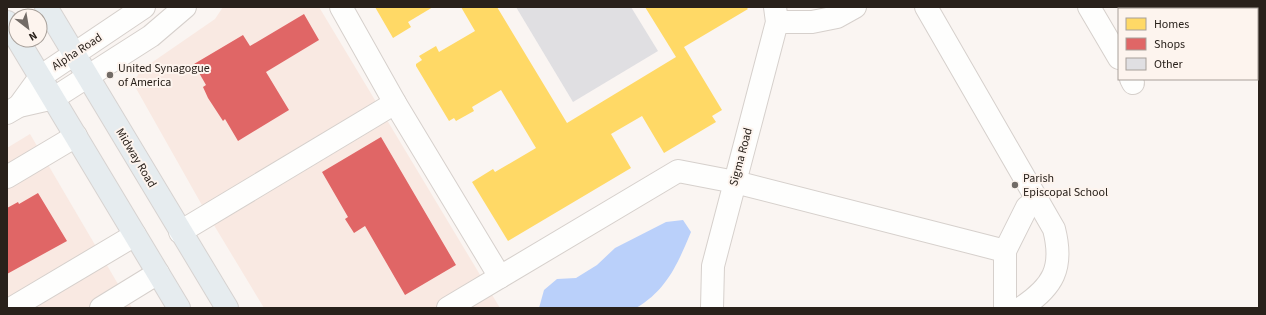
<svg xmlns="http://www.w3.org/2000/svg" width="1266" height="315" font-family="'Source Sans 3',sans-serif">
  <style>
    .commercial { fill: #f9e9e2 }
    .water { fill: #bad0fa }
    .homes { fill: #ffd966 }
    .shops { fill: #e06666 }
    .building { fill: #e0dfe2 }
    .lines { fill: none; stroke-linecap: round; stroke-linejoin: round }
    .minor-casing { stroke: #d6d0cc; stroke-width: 24 }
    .major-casing { stroke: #d7d3d1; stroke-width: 24 }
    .minor { stroke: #fefefd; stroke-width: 22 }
    .major { stroke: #e6ecef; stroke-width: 22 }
    .poi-dot { fill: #726b66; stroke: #fdf4ee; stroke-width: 1.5 }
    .labels { text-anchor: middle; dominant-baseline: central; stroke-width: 4; stroke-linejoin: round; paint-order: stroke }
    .street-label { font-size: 12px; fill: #29211b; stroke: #fdf4ee }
    .poi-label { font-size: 12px; fill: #29211b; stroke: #fdf4ee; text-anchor: start }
  </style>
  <rect width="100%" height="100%" fill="#faf5f2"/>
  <!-- commercial -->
  <g class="commercial">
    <path d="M223,7H319L500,308H264L203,207L133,83L141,70L215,19Z"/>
    <path d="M30,134L132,308H7V148Z"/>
  </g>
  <!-- water -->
  <path class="water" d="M683,220L691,232C678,263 667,290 636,308H539L544,290L557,279L576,278L597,265L615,248L666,222Z"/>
  <!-- homes -->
  <g class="homes">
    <path d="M375,7H433L408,22L411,27L393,38Z"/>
    <path d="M461,7H497L567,123L676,57L645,7H746L748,9L684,47L722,110L712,116L716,122L664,153L642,116L611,134L631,168L508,241L472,182L493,169L495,172L536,148L501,90L472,107L474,111L456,121L454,118L449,121L416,66V64L422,60L419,56L436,46L439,52L475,31Z"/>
  </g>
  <!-- shops -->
  <g class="shops">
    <path d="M304,14L319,40L266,72L289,110L238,141L225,119L223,121L208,98L203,87L206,85L194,64L243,35L250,46Z"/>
    <path d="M381,137L456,265L405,295L365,226L354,233L345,219L348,217L322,172Z"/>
    <path d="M38,193L67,241L7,274V208L18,202L19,204Z"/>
  </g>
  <!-- building -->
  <path class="building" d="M516,7H631L658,51L573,102Z"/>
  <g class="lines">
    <!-- minor casing -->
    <g class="minor-casing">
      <g id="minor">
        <path d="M341,7L395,103L500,277"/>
        <path d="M926,7L1054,229C1064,268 1053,287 1021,308"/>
        <path d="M1089,7L1119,58"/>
        <path d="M1188,7L1190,9"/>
        <path d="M777,22H812L837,17L855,7"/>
        <path d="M1131,79L1133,83"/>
        <path d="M19,106L40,77L144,7"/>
        <path d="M7,113L19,106L54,98L151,36L185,7"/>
        <path d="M7,177L76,136"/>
        <path d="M180,232L395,103"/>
        <path d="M12,308L135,235"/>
        <path d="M101,308L158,273"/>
        <path d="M448,308L678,171L735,182L1005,251"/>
        <path d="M712,308L713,266L777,22L775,7"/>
        <path d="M1005,308V251L1027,207L1038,200"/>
      </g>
    </g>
    <!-- major casing -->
    <g class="major-casing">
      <g id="major">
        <path d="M46,7L227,308"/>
        <path d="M7,22L16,37"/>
        <path d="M18,40L179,308"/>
      </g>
    </g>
    <!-- minor -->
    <use href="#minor" class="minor"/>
    <!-- major -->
    <use href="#major" class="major"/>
  </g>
  <!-- markers -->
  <g class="poi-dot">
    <circle cx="110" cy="75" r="4"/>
    <circle cx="1015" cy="185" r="4"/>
  </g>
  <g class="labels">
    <!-- street labels -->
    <g class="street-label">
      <text transform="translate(77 52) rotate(-33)">Alpha Road</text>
      <text transform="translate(741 157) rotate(-75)">Sigma Road</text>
      <text transform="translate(136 158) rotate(59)">Midway Road</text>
    </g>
    <!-- poi labels -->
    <g class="poi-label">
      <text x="118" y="68">United Synagogue<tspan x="118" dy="14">of America</tspan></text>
      <text x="1023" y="178">Parish<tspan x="1023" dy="14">Episcopal School</tspan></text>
    </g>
  </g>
  <!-- border -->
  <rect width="1266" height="315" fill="none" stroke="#29211b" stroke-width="16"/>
  <!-- legend -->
  <rect x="1118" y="8" width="140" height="72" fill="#fdf4ee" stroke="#a8a09a"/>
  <rect x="1126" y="18" width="20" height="12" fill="#ffd966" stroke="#a8a09a"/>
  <text x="1154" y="28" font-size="12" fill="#29211b">Homes</text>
  <rect x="1126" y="38" width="20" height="12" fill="#e06666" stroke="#a8a09a"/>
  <text x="1154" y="48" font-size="12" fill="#29211b">Shops</text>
  <rect x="1126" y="58" width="20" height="12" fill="#e0dfe2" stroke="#a8a09a"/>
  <text x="1154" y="68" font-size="12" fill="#29211b">Other</text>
  <!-- north arrow -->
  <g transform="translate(28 28) rotate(149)"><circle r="19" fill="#fdf4ee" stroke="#a8a09a"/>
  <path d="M0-3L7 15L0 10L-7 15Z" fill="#726b66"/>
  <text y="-6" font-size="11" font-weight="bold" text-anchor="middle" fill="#29211b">N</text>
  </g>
</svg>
